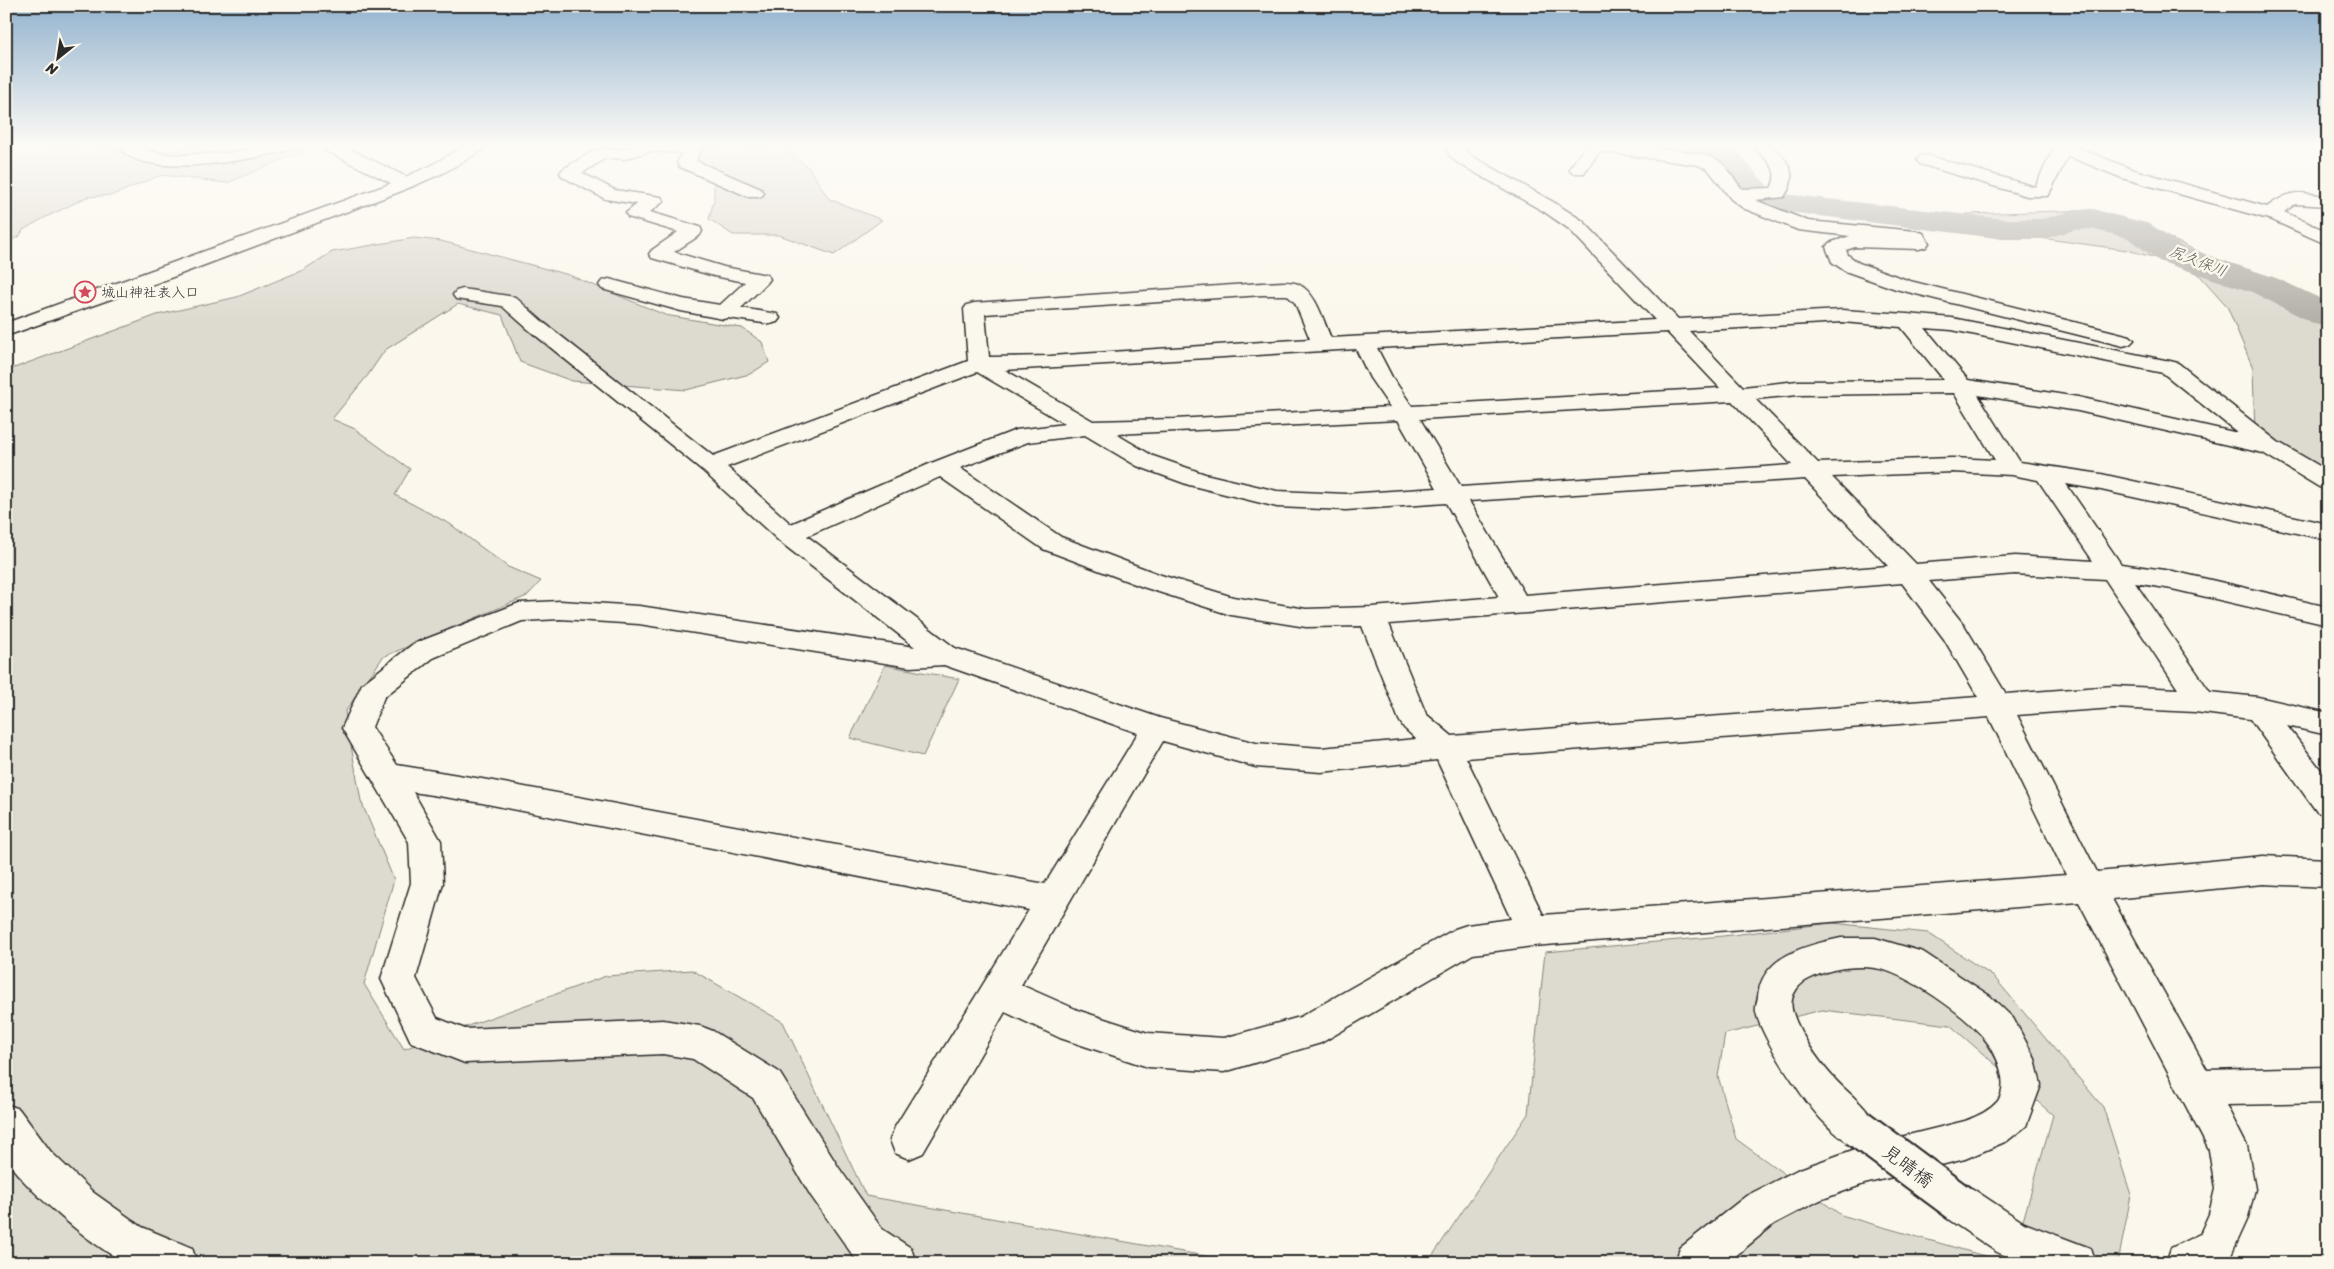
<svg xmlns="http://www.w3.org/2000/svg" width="2334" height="1269" font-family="Sriracha,'Klee One',sans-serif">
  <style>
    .green { fill: #dddad0; stroke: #84827e }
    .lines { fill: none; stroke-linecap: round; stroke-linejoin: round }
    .river { fill: #b1afa7; fill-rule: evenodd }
    .minor-casing { stroke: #2b2b2b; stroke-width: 3 }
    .major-casing { stroke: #2b2b2b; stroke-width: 3 }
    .minor { fill: #fbf7ec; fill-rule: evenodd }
    .major { fill: #fbf7ec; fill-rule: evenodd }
    .minor-bridge-casing { stroke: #2b2b2b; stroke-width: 41; stroke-linecap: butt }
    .minor-bridge { stroke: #fbf7ec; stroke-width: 37 }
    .labels { text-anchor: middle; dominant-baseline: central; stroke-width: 5; stroke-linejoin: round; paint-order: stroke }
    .far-poi-label { font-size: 14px; fill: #2b2b2b; stroke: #fbf7ec; text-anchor: start }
    .far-water-label { font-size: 15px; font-style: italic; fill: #5a5956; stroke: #fbf7ec }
    .near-street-label { font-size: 19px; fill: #2b2b2b; stroke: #fbf7ec }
  </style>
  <rect width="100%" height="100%" fill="#fbf7ec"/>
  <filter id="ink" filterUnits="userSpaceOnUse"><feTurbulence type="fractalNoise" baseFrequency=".02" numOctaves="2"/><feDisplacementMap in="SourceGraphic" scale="10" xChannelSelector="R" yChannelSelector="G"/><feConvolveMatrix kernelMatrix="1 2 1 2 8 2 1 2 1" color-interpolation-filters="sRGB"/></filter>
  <g filter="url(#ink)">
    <!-- green -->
    <g class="green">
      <path d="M6,146H150C161,155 180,150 192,146H304L310,148L227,183L161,175L113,195L87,197L44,218L23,230L19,237L6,242Z"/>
      <path d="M697,146H782L809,168L829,199L882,220L834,255L779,235H733L709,219L714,200V176L691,162Z"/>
      <path d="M2095,210L2167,237L2313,306L2328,309V475L2255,435L2253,368L2227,306L2193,268L2127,250L1982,230L1966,214Z"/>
      <path d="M414,238L441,241L569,275L665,315L742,328L762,342L769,362L750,374L686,390L572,381L520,362L502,315L458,304L385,350L368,375L332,419L355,429L410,469L395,495L450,524L508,567L541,581L527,596L383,657L345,712L361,801L394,880L364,984L404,1049L606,976L692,970L783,1022L866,1196L1228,1260L1429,1261L1528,1114L1545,952L1723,936L1832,923L1928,933L1994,977L2103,1107L2131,1195L2118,1263H2011L2053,1115L1950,1025L1822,1010L1725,1034L1718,1076L1736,1139L1841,1215L2009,1263H6V371L157,315L237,297L303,270L332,252Z"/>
      <path d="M885,665L959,679L923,756L850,738Z"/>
    </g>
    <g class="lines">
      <!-- river -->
      <path class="river" d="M1686,146L1733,147L1761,179L1775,193L2004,219H2042L2071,211L2091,209L2150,224L2183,247L2276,278L2328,302V327L2315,324L2252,292L2159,261L2128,238L2091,229L2074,230L2044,239H2004L1755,208C1740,193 1728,174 1713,160C1705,152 1693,156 1686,146Z"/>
      <!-- minor casing -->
      <g class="minor-casing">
        <g id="minor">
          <path d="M118,146H138L157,153L179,155L226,153L264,146H291L289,150C254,159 141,182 118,146Z"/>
          <path d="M322,146H343L411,179L414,183L411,187H399L324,150Z"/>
          <path d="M632,146H702L696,161L761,189L764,193L761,197H749L680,167L677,163L682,153L650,151L625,159L606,158L582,173L615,190L661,197L664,201L650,212L700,227L702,231L700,235L674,252L724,267L767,275L770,279L767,283L741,308L777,314L780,318L777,322L770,324L728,318L723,319L681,311L602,289L599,285L602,281L609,279L683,299L720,305L745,282L714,276L652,258L649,254L652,250L678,232L628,217L626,213L637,204L605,199L563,177L560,173L563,169L597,149H624Z"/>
          <path d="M1446,146H1462L1470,155L1555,203L1583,221L1678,319L1842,310L1907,314L1952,318L2170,361L2178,363L2278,442L2328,471V489L2319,487L2263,453L2078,411L1978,395L2020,462L2101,474L2328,524V540L2101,490L2066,484L2121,564L2172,571L2328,607V625L2172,589L2135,583L2210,692L2258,697L2328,713V735L2287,726L2328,779V815L2317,812L2250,719L2195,712L2114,708L2017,715L2097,872L2263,856L2328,859V887L2263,884L2112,899L2207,1070L2328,1067V1103L2226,1105L2247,1146L2255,1189L2248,1218L2228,1262L2166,1263L2171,1248L2200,1234L2209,1214L2215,1189L2209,1150L2079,902L1533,946L1473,954L1321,1043L1224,1072L1148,1067L1060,1038L1005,1012L923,1153L909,1159L895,1153L890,1140L895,1127L1029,910L482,803L413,792L441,841L443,883L416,978L437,1018L465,1029L663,1020L700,1026L713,1031L779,1072L839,1168L882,1229L911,1248L916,1263H861L854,1257L811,1196L753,1098L693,1059L663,1054L465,1063L411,1042L381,979L411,883L409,842L342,728L362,684L413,644L519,603L560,601L639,606L915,647L779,541L702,470L529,330L502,306L456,299L453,295L456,291L463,289L515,297L543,322L713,456L968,361L964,309L967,305L974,303L1262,283C1273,283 1288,280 1298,284C1317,293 1323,321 1331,338L1655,320L1569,229L1543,211L1458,163L1450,156ZM1262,295H1287L1295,303L1310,339L1050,356L989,357L985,314ZM1842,322L1901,327L1944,380L1798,381L1743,387L1689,331ZM1925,328L1952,330L2163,373L2238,433L2078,397L1968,380ZM1667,332L1720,388L1412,406L1392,377L1377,348ZM1356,349L1370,378L1390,407L1175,419L1093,421L1005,370ZM977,372L1065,424L1016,430L934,462L791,524L727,467ZM1954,393L1995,460L1952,458L1818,463L1755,399L1798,395ZM1732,401L1792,465L1461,487L1420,419ZM1398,420L1437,488L1346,494L1277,491L1205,474L1153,456L1116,434ZM1085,435L1137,466L1189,485L1277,507L1346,510L1446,503L1499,597L1372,607L1306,609L1233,597L1161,575L1061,537L960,468L1028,442ZM1952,472L2012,475L2038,480L2093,561L2015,556L1916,564L1832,477ZM940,477L1043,549L1143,587L1231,615L1306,627L1362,626L1399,720L1404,728L1416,739L1321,748L1256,743L1160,718L955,648L807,536ZM1805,479L1888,566L1525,595L1469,501ZM2015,574L2105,579L2178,689L2114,686L2006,694L1964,625L1929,581ZM1902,583L1944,639L1978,697L1452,736L1426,714L1389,624ZM560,619L639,624L910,667L944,665L1138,733L1045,884L482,779L397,765L372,727L384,697L433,658L522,621ZM1989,717L2066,875L1543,915L1466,758ZM1163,741L1256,767L1321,772L1437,760L1511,919L1467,925L1455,929L1300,1017L1224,1038L1148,1033L1080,1011L1021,985Z"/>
          <path d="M1586,146C1612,146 1702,147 1720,162C1729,169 1735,181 1742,189L1771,188C1782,166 1764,161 1754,146H1772C1789,161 1799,175 1784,197L1755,200L1808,221L1916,231L1923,233L1929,243L1926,247L1919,249L1855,247L1846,250L1848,255L1859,263L1910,281L2130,336L2134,340L2130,344L2123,346L1896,289L1845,271L1832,262L1826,247L1829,243L1850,236L1798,230L1743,208L1731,199L1708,169L1698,165L1600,151L1584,173H1572L1569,169Z"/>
          <path d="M2050,146H2073L2134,170L2267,207C2293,188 2297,193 2328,196V206L2295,204L2284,212L2328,232V245L2272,220L2122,178L2068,156L2050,192L2047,196H2027L1920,164L1917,160L1920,156L1926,155L2035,187L2053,150Z"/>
          <path d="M1841,938H1875L1923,952L1990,996L2013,1018L2035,1059L2041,1085L2026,1126L2007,1141L1965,1159L1864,1184L1820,1200L1774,1224L1727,1263H1675L1680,1248L1746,1196L1797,1170L1864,1146L1965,1121C1976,1117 1989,1111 1997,1102C2003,1095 2003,1084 2002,1077C2000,1064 1995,1053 1987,1042C1969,1017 1906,972 1875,968C1853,965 1828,969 1809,979C1796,985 1788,999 1793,1013C1799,1033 1819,1062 1833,1077C1848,1094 1868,1106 1877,1128L1871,1141L1858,1147C1830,1135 1808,1105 1792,1080C1781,1064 1760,1031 1756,1012C1755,1008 1757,1002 1758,997C1761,956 1807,945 1841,938Z"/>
          <path d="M6,1104L19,1109L51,1152L94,1193L142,1227L192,1248L197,1263C178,1263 148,1266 129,1263C106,1259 13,1179 6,1157C3,1146 6,1116 6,1104Z"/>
          <path d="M1959,1183L1973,1189L2024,1223L2090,1248L2095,1263H2022L1997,1252L1945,1217L1939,1203L1945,1189Z"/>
        </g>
      </g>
      <!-- major casing -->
      <g class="major-casing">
        <path id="major" d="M465,146H485L483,150L443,173L399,192L162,281L6,336V323L387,185L430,166Z"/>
      </g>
      <!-- minor -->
      <use href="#minor" class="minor"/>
      <!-- major -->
      <use href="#major" class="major"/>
      <!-- minor-bridge casing -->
      <g class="minor-bridge-casing">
        <path id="minor-bridge" d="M1858,1128L1959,1203"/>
      </g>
      <!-- minor-bridge -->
      <use href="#minor-bridge" class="minor-bridge"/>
    </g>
  </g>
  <!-- sky -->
  <linearGradient id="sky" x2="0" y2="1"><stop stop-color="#92b2ce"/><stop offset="0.45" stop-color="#fdfbf6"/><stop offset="1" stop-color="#fdfbf6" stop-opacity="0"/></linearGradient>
  <rect width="2334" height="324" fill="url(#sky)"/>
  <!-- icons -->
  <defs>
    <g id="sight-ring" transform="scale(1.125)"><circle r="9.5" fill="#fbf7ec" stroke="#d1495b" stroke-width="1.5"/><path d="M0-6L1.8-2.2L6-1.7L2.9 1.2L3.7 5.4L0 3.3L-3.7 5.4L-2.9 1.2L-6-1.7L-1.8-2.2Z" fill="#d1495b"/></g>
  </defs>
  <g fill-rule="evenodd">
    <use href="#sight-ring" x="85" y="292"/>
  </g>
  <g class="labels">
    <!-- far-poi labels -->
    <g class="far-poi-label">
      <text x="101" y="292">城山神社表入口</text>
    </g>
    <!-- far-water labels -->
    <g class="far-water-label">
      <text transform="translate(2198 261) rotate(21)">尻久保川</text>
    </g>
    <!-- near-street labels -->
    <g class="near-street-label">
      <text transform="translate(1908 1166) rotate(37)">見晴橋</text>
    </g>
  </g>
  <!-- margin -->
  <rect width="2334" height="1269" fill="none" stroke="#fbf7ec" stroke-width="25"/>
  <rect x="12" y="12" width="2309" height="1244" fill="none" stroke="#2b2b2b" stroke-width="2" filter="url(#ink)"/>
  <!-- north arrow -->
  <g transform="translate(58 58) rotate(210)" stroke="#fbf7ec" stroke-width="4" paint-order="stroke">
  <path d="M0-4L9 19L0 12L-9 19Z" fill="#2b2b2b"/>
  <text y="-8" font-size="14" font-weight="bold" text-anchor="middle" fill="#2b2b2b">N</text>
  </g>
</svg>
